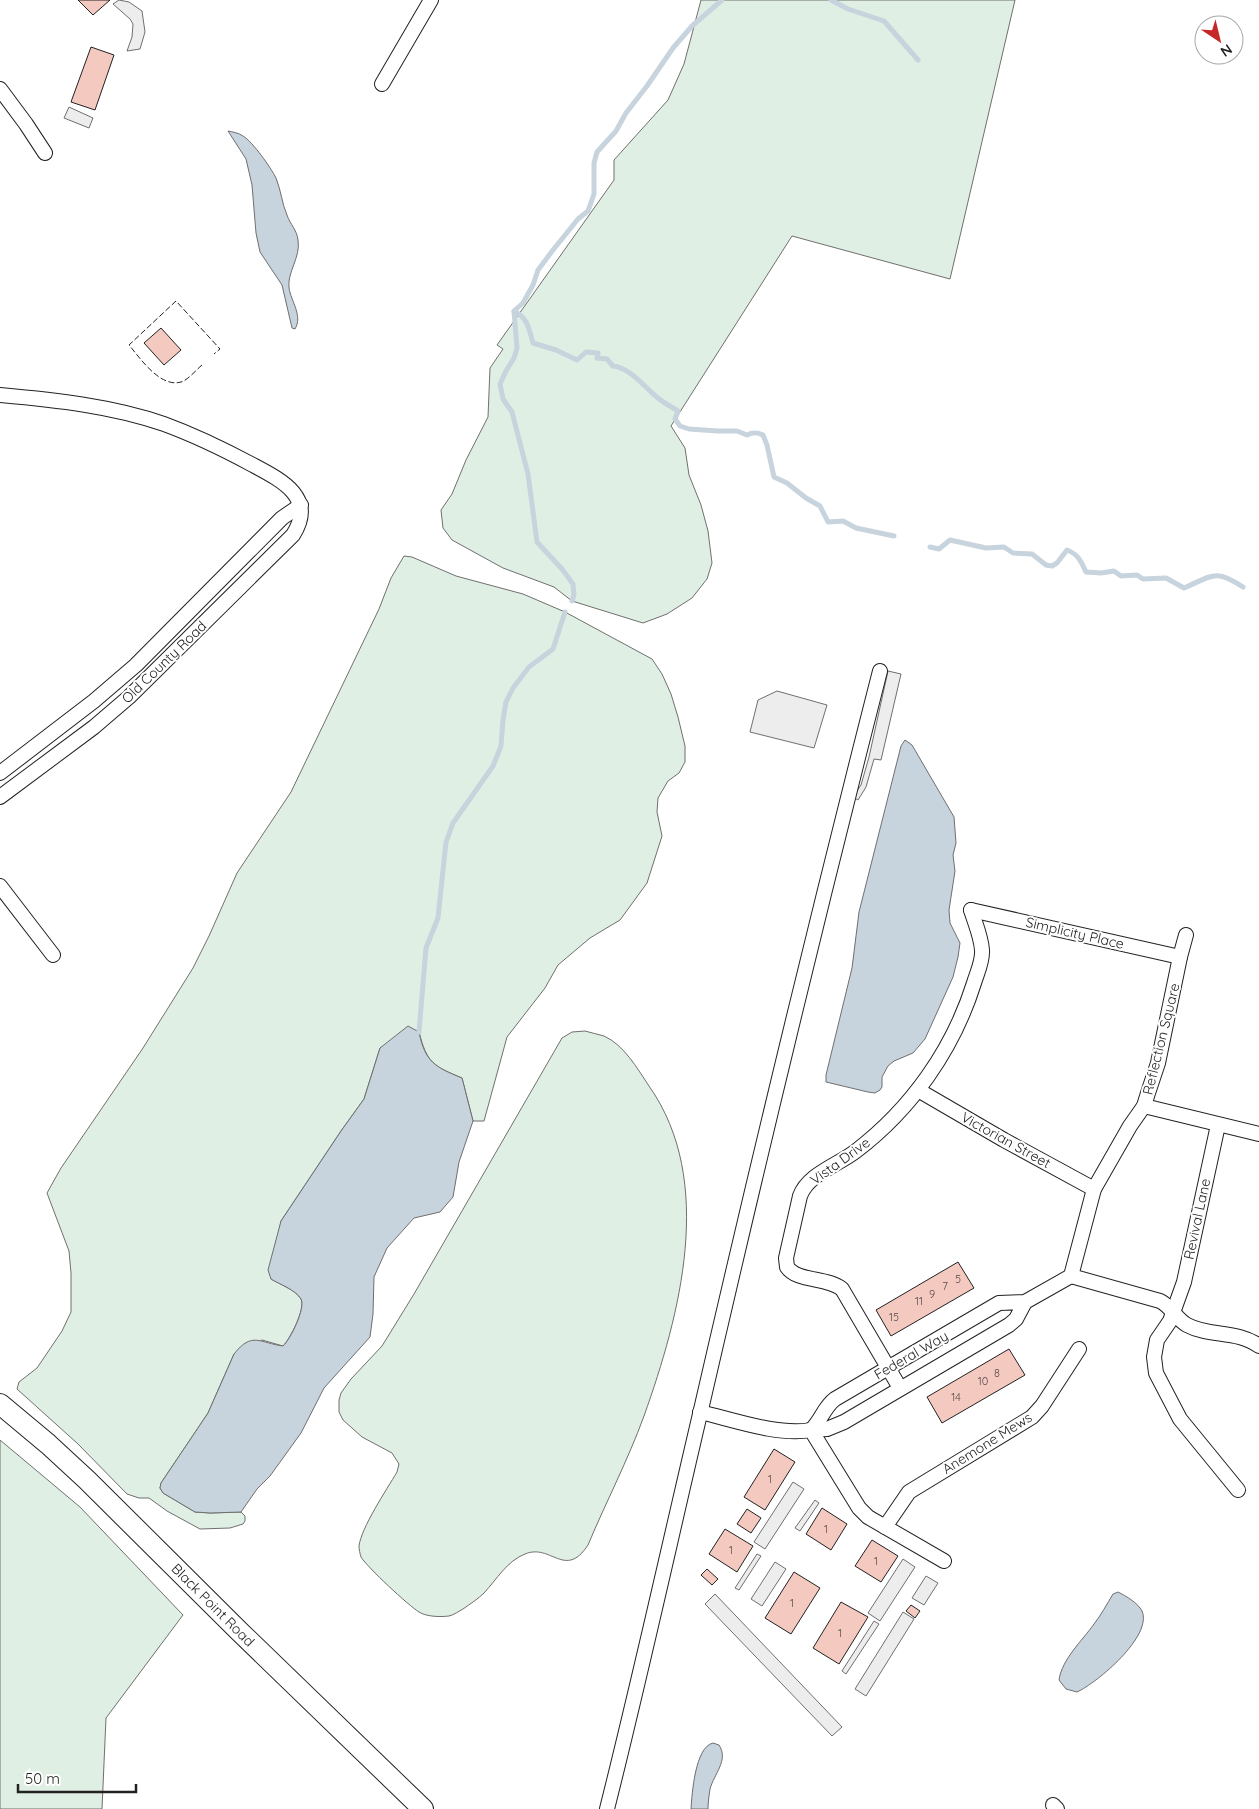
<svg xmlns="http://www.w3.org/2000/svg" width="1259" height="1809" font-family="Quicksand,sans-serif">
  <style>
    .green { fill: #e0efe3; stroke: #6f6f6f }
    .parking { fill: #ededed; stroke: #6f6f6f }
    .water { fill: #c7d3dd; stroke: #6f6f6f }
    .lines { fill: none; stroke-linecap: round; stroke-linejoin: round }
    .stream { stroke: #c7d3dd; stroke-width: 5 }
    .building { fill: #f3c9c0; stroke: #222 }
    .street-casing { stroke: #222; stroke-width: 16 }
    .secondary-casing { stroke: #222; stroke-width: 22 }
    .street { stroke: #fff; stroke-width: 14 }
    .secondary { stroke: #fff; stroke-width: 20 }
    .fence { stroke: #222; stroke-width: 1; stroke-dasharray: 6 2.5; stroke-linecap: butt }
    .labels { text-anchor: middle; dominant-baseline: central; stroke-width: 4; stroke-linejoin: round; paint-order: stroke }
    .number-label { font-size: 11px; fill: #564c4a }
    .street-label { font-size: 14px; fill: #222; stroke: #fff }
  </style>
  <rect width="100%" height="100%" fill="#fff"/>
  <!-- green -->
  <g class="green">
    <path d="M701,0H1015L950,279L792,236L671,426L685,448L689,475L701,505L708,531L712,563L707,579L692,598L667,614L643,623L572,601L554,587L503,568L452,540L443,528L441,510L452,494L466,460L488,417L490,368L503,349L497,345L614,180V160L668,100L684,64Z"/>
    <path d="M404,556L412,557L456,576L523,594L565,612L652,659L662,674L671,694L678,717L685,746V762L679,773L668,781L658,798L657,812L662,836L647,883L620,920L590,938L558,965L545,988L507,1037L484,1121H473L462,1078C433,1066 427,1063 419,1032L380,1048L364,1099L341,1131L281,1221L271,1279C279,1284 296,1290 301,1299C306,1308 290,1339 283,1346L262,1340L234,1354L208,1413L161,1483L160,1488L163,1493L195,1512L211,1513L241,1512L245,1516V1521L243,1524L230,1528L200,1529L167,1511L149,1498H139L127,1494L78,1444L17,1389L19,1382L37,1368L62,1331L71,1312V1273L69,1251L47,1193L61,1168L143,1048L193,968L209,936L237,873L291,792L379,609L391,578Z"/>
    <path d="M585,1031C591,1033 598,1034 604,1036C624,1045 637,1068 649,1086C716,1181 680,1315 644,1416C628,1460 606,1502 588,1545C565,1580 551,1543 525,1554C507,1561 497,1579 484,1593C478,1599 470,1604 463,1609C459,1611 454,1615 449,1616C441,1617 427,1617 419,1612C409,1606 367,1567 361,1557C360,1554 359,1549 359,1546C361,1528 387,1489 397,1472L399,1464L392,1453L362,1437L343,1420L339,1412V1400L341,1393L351,1379L382,1346L414,1294L562,1038L572,1032Z"/>
    <path d="M0,1440L80,1507L183,1615L106,1718L102,1809H0Z"/>
  </g>
  <!-- parking -->
  <g class="parking">
    <path d="M119,0L129,2L142,11L145,32L140,49L127,51L132,37L133,24L130,19L113,4Z"/>
    <path d="M69,107L93,118L89,128L64,118Z"/>
    <path d="M888,671L901,674L881,760L874,759L866,787L858,800L853,797L861,785L869,757Z"/>
    <path d="M777,691L827,705L814,748L750,732L758,700Z"/>
    <path d="M793,1482L804,1489L765,1549L754,1542Z"/>
    <path d="M815,1500L819,1503L800,1531L795,1528Z"/>
    <path d="M757,1554L761,1556L739,1590L735,1588Z"/>
    <path d="M903,1559L915,1567L880,1621L868,1613Z"/>
    <path d="M775,1562L786,1569L762,1606L751,1599Z"/>
    <path d="M926,1576L938,1583L924,1605L912,1598Z"/>
    <path d="M715,1594L842,1727L832,1736L705,1604Z"/>
    <path d="M903,1612L914,1619L866,1696L855,1689Z"/>
    <path d="M874,1621L879,1624L846,1674L842,1671Z"/>
  </g>
  <!-- water -->
  <g class="water">
    <path d="M228,131C233,132 239,133 243,136C253,142 271,168 276,178C281,190 282,204 287,215C290,224 297,230 298,240C301,257 287,272 289,288C291,301 303,316 295,329L292,328L282,285L260,252L256,233L252,185L246,159Z"/>
    <path d="M905,740L912,745L954,817L956,843L953,855L955,871L949,910L950,923L960,943L958,957L953,977L925,1039L913,1053L894,1061L888,1066L882,1077V1087L880,1090L875,1093L868,1092L826,1082V1075L852,968L859,912L901,746Z"/>
    <path d="M408,1026L419,1032C425,1062 435,1067 462,1078L473,1121L459,1162L453,1197L440,1212L414,1218L387,1248L374,1277L373,1314L370,1337L324,1388L301,1433L270,1476L257,1489L241,1512L210,1513L195,1512L163,1493L160,1488L161,1483L208,1413L234,1354C252,1331 260,1343 283,1346C290,1340 306,1308 301,1299C296,1290 279,1284 271,1279L268,1270L281,1221L341,1131L364,1099L380,1048Z"/>
    <path d="M1118,1592C1126,1596 1138,1603 1142,1611C1153,1636 1097,1683 1077,1692L1066,1689L1059,1680C1062,1659 1082,1641 1094,1624C1101,1615 1107,1604 1113,1594Z"/>
    <path d="M713,1743L719,1745C729,1760 714,1774 710,1789C709,1796 708,1802 708,1809H691C692,1794 695,1747 713,1743Z"/>
  </g>
  <g class="lines">
    <!-- stream -->
    <g class="stream">
      <path d="M831,0L848,9L884,21L918,60"/>
      <path d="M514,311C528,318 529,329 533,343L556,350L577,360L586,352L598,353L597,358L607,359L613,366C631,368 644,387 658,398C664,403 672,407 678,411L675,419L680,426L689,429L718,431H737L747,435C753,432 757,432 763,435L767,445L774,477L787,483L806,498L820,506L828,522L843,521L856,528L894,536"/>
      <path d="M930,547L939,549L950,540L986,548L1004,547L1013,553L1032,554L1046,565L1052,566L1057,563L1067,550C1078,554 1081,561 1086,572L1101,573L1114,571L1121,576L1137,575L1143,579L1166,578L1184,588C1212,576 1215,568 1243,587"/>
      <path d="M572,601L574,595L573,584L562,569L537,542L528,474L512,412L503,399L500,384L506,371L514,358L517,348L514,311L523,303L533,285L538,270L553,250L578,219L588,211L594,194V163L597,152L616,131L626,113L647,86L673,48L692,26L722,0"/>
      <path d="M419,1032L426,948L438,918L446,842L453,823L493,766L501,746L503,720L506,702L513,688L529,667L553,649L565,612"/>
    </g>
  </g>
  <!-- building -->
  <g class="building">
    <path d="M78,0H110L93,15Z"/>
    <path d="M91,47L114,55L95,110L71,102Z"/>
    <path d="M161,328L181,350L164,365L144,343Z"/>
    <path d="M958,1262L974,1288L891,1336L876,1310Z"/>
    <path d="M1009,1349L1025,1375L942,1423L927,1397Z"/>
    <path d="M774,1449L795,1462L765,1510L744,1497Z"/>
    <path d="M822,1508L847,1524L831,1550L806,1534Z"/>
    <path d="M747,1509L761,1518L751,1533L737,1524Z"/>
    <path d="M725,1529L753,1546L737,1572L709,1554Z"/>
    <path d="M872,1540L898,1556L881,1582L855,1566Z"/>
    <path d="M707,1569L718,1579L712,1585L701,1575Z"/>
    <path d="M794,1572L820,1588L791,1634L765,1618Z"/>
    <path d="M841,1602L868,1617L839,1664L813,1648Z"/>
    <path d="M911,1605L920,1611L915,1618L906,1611Z"/>
  </g>
  <g class="lines">
    <!-- street casing -->
    <g class="street-casing">
      <g id="street">
        <path d="M382,84L431,0"/>
        <path d="M0,89L26,124L45,153"/>
        <path d="M0,395C55,400 112,406 164,424C194,435 223,449 251,464C281,480 317,497 293,535L129,697L94,727L0,797"/>
        <path d="M0,773L94,701L136,665L282,518L301,505"/>
        <path d="M0,886L53,955"/>
        <path d="M971,910L1180,957"/>
        <path d="M918,1090L1004,1140L1094,1189"/>
        <path d="M1144,1106L1259,1134"/>
        <path d="M1218,1125L1184,1282L1170,1321L1157,1340L1154,1357L1156,1373L1180,1419L1238,1490"/>
        <path d="M1071,1276L1094,1189L1130,1126L1144,1106L1148,1093L1158,1063L1180,957L1186,935"/>
        <path d="M1071,1276L1160,1301C1172,1307 1176,1319 1187,1325C1209,1337 1238,1330 1259,1346"/>
        <path d="M1025,1302L1016,1319L1009,1325L844,1422L827,1429L811,1430C821,1421 824,1407 835,1399L999,1303L1025,1302L1071,1276"/>
        <path d="M900,1388L842,1289C827,1277 797,1282 787,1267L786,1258L800,1196C808,1174 838,1165 856,1151C911,1109 953,1050 974,983C977,973 983,961 982,950C981,936 975,923 971,910"/>
        <path d="M700,1412C734,1420 778,1436 811,1430L859,1508L868,1517L944,1561"/>
        <path d="M885,1527L909,1492L1032,1417L1042,1406L1079,1349"/>
        <path d="M1053,1805L1057,1809"/>
        <path d="M607,1809C640,1678 669,1546 700,1414C757,1166 817,918 880,671"/>
      </g>
    </g>
    <!-- secondary casing -->
    <g class="secondary-casing">
      <path id="secondary" d="M0,1404L48,1444L87,1480L239,1631L423,1809"/>
    </g>
    <!-- street -->
    <use href="#street" class="street"/>
    <!-- secondary -->
    <use href="#secondary" class="secondary"/>
    <!-- fence -->
    <path class="fence" d="M202,365C196,370 188,380 181,382C160,388 140,358 129,345L176,301L220,349L214,354"/>
  </g>
  <g class="labels">
    <!-- number labels -->
    <g class="number-label">
      <text x="958" y="1279">5</text>
      <text x="945" y="1286">7</text>
      <text x="932" y="1294">9</text>
      <text x="919" y="1301">11</text>
      <text x="894" y="1317">15</text>
      <text x="997" y="1373">8</text>
      <text x="983" y="1381">10</text>
      <text x="956" y="1397">14</text>
      <text x="770" y="1479">1</text>
      <text x="826" y="1529">1</text>
      <text x="731" y="1550">1</text>
      <text x="876" y="1561">1</text>
      <text x="792" y="1603">1</text>
      <text x="840" y="1633">1</text>
    </g>
    <!-- street labels -->
    <g class="street-label">
      <text transform="translate(164 662) rotate(-44)">Old County Road</text>
      <text transform="translate(1075 933) rotate(13)">Simplicity Place</text>
      <text transform="translate(1161 1039) rotate(-76)">Reflection Square</text>
      <text transform="translate(1006 1140) rotate(29)">Victorian Street</text>
      <text transform="translate(840 1161) rotate(-36)">Vista Drive</text>
      <text transform="translate(1197 1219) rotate(-78)">Revival Lane</text>
      <text transform="translate(911 1355) rotate(-30)">Federal Way</text>
      <text transform="translate(987 1443) rotate(-32)">Anemone Mews</text>
      <text transform="translate(213 1605) rotate(45)">Black Point Road</text>
    </g>
  </g>
  <!-- north arrow -->
  <g transform="translate(1219 40) rotate(145)"><circle r="24" fill="#ffffff" stroke="#a7a7a7"/>
  <path d="M0-4L9 19L0 12L-9 19Z" fill="#c62828"/>
  <text y="-8" font-size="14" font-weight="bold" text-anchor="middle" fill="#222222">N</text>
  </g>
  <!-- scale -->
  <path d="M18 1784v8h118v-8" fill="none" stroke="#222222" stroke-width="2.5"/>
  <text x="25" y="1784" font-size="15" fill="#222222" stroke="#ffffff" stroke-width="4" paint-order="stroke">50 m</text>
</svg>
